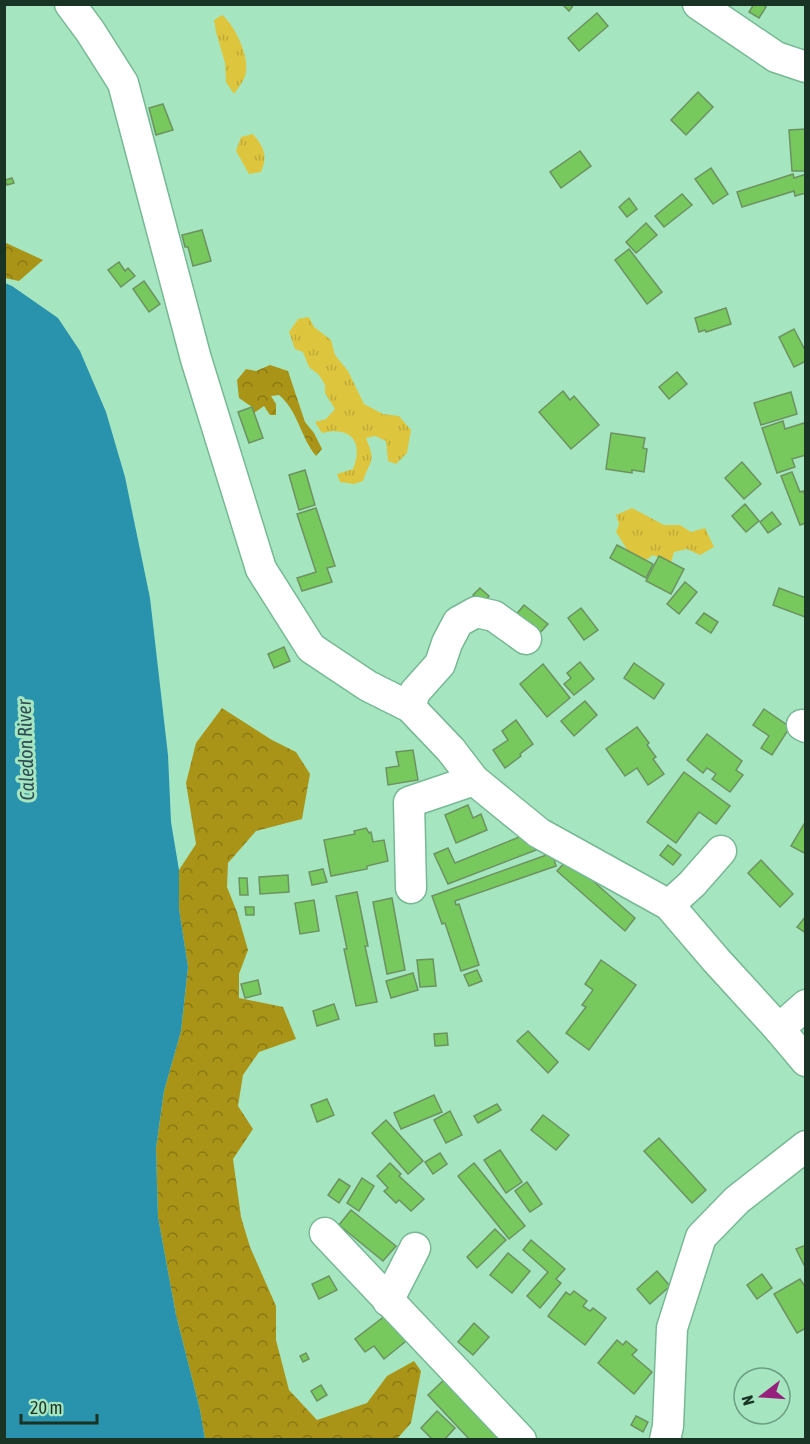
<svg xmlns="http://www.w3.org/2000/svg" width="810" height="1444" font-family="'Asap Condensed',sans-serif">
  <style>
    .grass { fill: url(#grass-tufts) }
    .forest { fill: url(#forest-crowns) }
    .water { fill: #2992ad }
    .building { fill: #77c95d; stroke: #6c9260; stroke-width: 1.5 }
    .lines { fill: none; stroke-linecap: round; stroke-linejoin: round }
    .minor-casing { stroke: #78b894; stroke-width: 33 }
    .minor { stroke: #fff; stroke-width: 30 }
    .labels { text-anchor: middle; dominant-baseline: central; stroke-width: 6; stroke-linejoin: round; paint-order: stroke }
    .water-label { font-size: 20px; font-style: italic; fill: #2e4c55; stroke: #a5e6c1 }
  </style>
  <defs>
    <pattern id="grass-tufts" width="24" height="20" patternUnits="userSpaceOnUse" patternTransform="scale(1.5)"><rect width="24" height="20" fill="#dec53e"/><path d="M3 7l-1-3M5 7V3M7 7l1-3M15 17l-1-3M17 17v-4M19 17l1-3" fill="none" stroke="#beaa36"/></pattern>
    <pattern id="forest-crowns" width="20" height="18" patternUnits="userSpaceOnUse" patternTransform="scale(1.5)"><rect width="20" height="18" fill="#a99417"/><path d="M2 6a3 3 0 1 1 6 0M12 15a3 3 0 1 1 6 0" fill="none" stroke="#897915"/></pattern>
  </defs>
  <rect width="100%" height="100%" fill="#a5e6c1"/>
  <!-- grass -->
  <g class="grass">
    <path d="M222,15C235,25 249,56 246,72C245,80 238,88 234,94L226,82L225,63L216,32L214,20Z"/>
    <path d="M253,134C264,147 268,156 261,172L249,174L236,151L241,137Z"/>
    <path d="M309,317L314,327L331,340L335,355L348,371L364,404L383,414L399,416L411,430L407,453L396,464L388,461L386,441L375,436L366,438C376,463 371,458 363,481L354,484L340,482L337,474L353,469C364,442 351,426 322,433L315,422L326,419L335,409L325,393V385L319,375L309,367L303,352L295,349L289,332L298,319Z"/>
    <path d="M632,508L664,525H680L691,532L705,528L714,547L700,555L687,549L674,552L671,563L653,555L646,560L628,551L616,532L619,524L616,515Z"/>
  </g>
  <!-- forest -->
  <g class="forest">
    <path d="M4,242L43,260L19,281L5,278Z"/>
    <path d="M270,365L288,371L305,422L314,433L322,449L316,456C301,438 298,411 279,395L271,396L276,404V415H270L264,406L254,413L252,407L239,398L237,380L246,369L256,371Z"/>
    <path d="M222,708L272,740L296,752L310,774L302,819L256,831L228,863L227,887L237,912L248,950L239,974V998L283,1007L296,1039L259,1052L243,1075L238,1106L253,1129L233,1159L241,1217L250,1247L276,1306V1340L289,1390L317,1420L367,1403L387,1376L414,1361L421,1371L411,1423L397,1439H205L200,1410L176,1315L158,1217L156,1148L164,1091L181,1031L188,967L179,909V870L196,844L186,783L196,743Z"/>
  </g>
  <!-- water -->
  <path class="water" d="M5,283L12,286L58,318L80,351L106,412L125,477L150,598L168,755L171,822L179,870V909L188,967L181,1031L164,1091L156,1148L158,1217L176,1315L200,1410L205,1439H5Z"/>
  <!-- building -->
  <g class="building">
    <path d="M562,4H574L569,11Z"/>
    <path d="M754,4H762L766,7L759,18L749,12Z"/>
    <path d="M597,13L608,26L579,51L568,38Z"/>
    <path d="M698,92L713,107L686,135L671,120Z"/>
    <path d="M163,104L173,130L156,135L149,108Z"/>
    <path d="M806,129V171H792L789,130Z"/>
    <path d="M580,151L591,166L561,188L550,172Z"/>
    <path d="M711,168L728,194L713,204L695,179Z"/>
    <path d="M793,174L794,178L806,174V193L795,196L794,191L742,207L737,192Z"/>
    <path d="M12,178L14,183L7,185L5,180Z"/>
    <path d="M682,194L692,205L664,227L655,216Z"/>
    <path d="M629,198L637,209L627,217L619,207Z"/>
    <path d="M646,223L657,235L636,253L626,242Z"/>
    <path d="M202,230L211,261L193,266L188,247H185L182,235Z"/>
    <path d="M629,249L662,292L647,304L615,260Z"/>
    <path d="M119,262L125,271L128,268L135,276L121,287L108,270Z"/>
    <path d="M144,281L160,304L149,312L133,289Z"/>
    <path d="M726,308L731,324L706,332L705,330L699,332L695,318Z"/>
    <path d="M794,329L806,352V361L794,367L779,337Z"/>
    <path d="M677,372L687,384L669,399L659,387Z"/>
    <path d="M563,391L570,400L574,396L599,425L571,449L539,412Z"/>
    <path d="M791,392L797,414L761,425L754,403Z"/>
    <path d="M252,407L263,438L249,443L238,412Z"/>
    <path d="M783,421L785,429L804,423L806,429V455L792,459L795,467L777,473L762,428Z"/>
    <path d="M611,433L645,438L643,448L647,449L644,472L632,470V473L606,469Z"/>
    <path d="M742,462L761,484L744,499L725,478Z"/>
    <path d="M305,470L315,505L299,510L289,475Z"/>
    <path d="M792,472L800,492L803,491L806,497V523L800,525L781,476Z"/>
    <path d="M745,504L759,521L746,532L732,516Z"/>
    <path d="M316,508L335,566L327,568L332,582L302,591L297,578L316,572L297,514Z"/>
    <path d="M772,512L781,524L768,533L760,522Z"/>
    <path d="M617,545L653,564L646,578L610,558Z"/>
    <path d="M659,556L684,569L671,594L646,581Z"/>
    <path d="M685,582L697,592L679,614L667,604Z"/>
    <path d="M480,588L489,596L483,604L473,595Z"/>
    <path d="M779,588L806,598L805,617L773,605Z"/>
    <path d="M524,605L548,624L538,635L515,616Z"/>
    <path d="M581,608L598,630L584,640L568,618Z"/>
    <path d="M704,613L718,622L711,633L696,623Z"/>
    <path d="M284,647L290,661L274,668L268,654Z"/>
    <path d="M580,662L594,679L574,695L564,684L571,678L567,673Z"/>
    <path d="M634,663L664,684L654,699L624,678Z"/>
    <path d="M543,664L570,698L547,717L520,684Z"/>
    <path d="M585,701L597,715L574,736L561,721Z"/>
    <path d="M764,709L790,727L772,755L761,748L769,736L753,725Z"/>
    <path d="M516,720L533,744L520,754L521,756L505,768L493,750L508,740L502,731Z"/>
    <path d="M637,727L649,743L647,745L656,757L653,759L664,774L648,785L637,768L625,776L606,749Z"/>
    <path d="M707,734L742,761L736,770L743,775L730,792L712,779L716,774L707,768L703,773L687,760Z"/>
    <path d="M413,750L418,780L388,785L386,768L399,766L396,752Z"/>
    <path d="M684,772L730,806L716,824L699,812L676,843L647,822Z"/>
    <path d="M468,805L473,818L481,814L487,830L456,843L445,815Z"/>
    <path d="M804,824L806,825V854L791,846Z"/>
    <path d="M366,828L369,833L371,832L373,842L384,840L388,861L367,866V869L331,876L324,840L355,834L354,831Z"/>
    <path d="M529,833L536,850L448,884L434,854L448,848L455,863Z"/>
    <path d="M668,845L681,855L673,865L660,855Z"/>
    <path d="M552,853L556,866L455,901L456,905L459,904L479,965L461,971L445,923L442,924L432,896Z"/>
    <path d="M568,859L635,918L625,931L557,871Z"/>
    <path d="M761,860L793,894L780,907L748,873Z"/>
    <path d="M323,869L327,882L312,885L309,872Z"/>
    <path d="M288,875L289,892L260,894L259,877Z"/>
    <path d="M239,878H247L248,895H240Z"/>
    <path d="M357,892L368,946H365L377,1002L356,1006L344,949H347L336,896Z"/>
    <path d="M392,898L405,970L387,974L373,902Z"/>
    <path d="M314,900L319,931L300,934L295,903Z"/>
    <path d="M245,907H254V915H246Z"/>
    <path d="M806,916V933L797,927Z"/>
    <path d="M433,959L436,986L420,987L417,960Z"/>
    <path d="M601,960L636,985L589,1050L566,1033L586,1007L582,1005L593,990L585,984Z"/>
    <path d="M477,970L482,981L469,986L464,975Z"/>
    <path d="M413,973L418,990L391,998L386,981Z"/>
    <path d="M258,980L261,994L245,998L241,984Z"/>
    <path d="M334,1004L339,1019L317,1026L313,1011Z"/>
    <path d="M528,1031L558,1062L548,1073L517,1041Z"/>
    <path d="M447,1033L448,1045L435,1046L434,1034Z"/>
    <path d="M434,1095L442,1112L401,1129L394,1113Z"/>
    <path d="M327,1099L334,1115L317,1122L311,1105Z"/>
    <path d="M497,1104L501,1110L478,1123L474,1116Z"/>
    <path d="M450,1111L462,1135L446,1143L434,1120Z"/>
    <path d="M543,1115L569,1135L556,1150L531,1130Z"/>
    <path d="M386,1120L423,1161L408,1174L372,1133Z"/>
    <path d="M659,1138L706,1190L692,1203L644,1151Z"/>
    <path d="M500,1150L522,1182L506,1193L484,1160Z"/>
    <path d="M440,1153L447,1164L433,1174L425,1162Z"/>
    <path d="M390,1163L401,1174L399,1176L424,1199L411,1211L399,1200L396,1203L384,1191L388,1188L377,1176Z"/>
    <path d="M474,1163L525,1226L509,1239L458,1176Z"/>
    <path d="M362,1178L374,1186L359,1211L347,1203Z"/>
    <path d="M339,1179L350,1186L339,1203L328,1195Z"/>
    <path d="M527,1182L542,1204L530,1212L515,1191Z"/>
    <path d="M351,1210L396,1246L383,1261L339,1225Z"/>
    <path d="M495,1229L506,1240L477,1268L467,1257Z"/>
    <path d="M531,1240L565,1269L556,1279L561,1283L540,1308L527,1296L548,1272L523,1250Z"/>
    <path d="M806,1245V1269L796,1249Z"/>
    <path d="M508,1253L530,1271L512,1293L490,1275Z"/>
    <path d="M657,1271L670,1286L650,1304L637,1289Z"/>
    <path d="M762,1274L772,1288L757,1299L747,1285Z"/>
    <path d="M329,1276L337,1290L319,1299L312,1284Z"/>
    <path d="M800,1279L806,1288V1328L797,1333L774,1294Z"/>
    <path d="M574,1291L587,1301L583,1306L590,1311L593,1308L606,1318L585,1345L548,1316L566,1292L570,1295Z"/>
    <path d="M390,1312L410,1338L384,1359L374,1346L365,1352L355,1339Z"/>
    <path d="M474,1323L489,1337L473,1355L458,1342Z"/>
    <path d="M617,1340L623,1345L626,1341L637,1350L632,1355L652,1372L634,1394L598,1363Z"/>
    <path d="M306,1353L309,1359L303,1362L300,1356Z"/>
    <path d="M448,1376L506,1440H470L428,1395Z"/>
    <path d="M321,1385L327,1395L317,1401L311,1391Z"/>
    <path d="M437,1411L455,1428L444,1440H433L421,1428Z"/>
    <path d="M636,1416L648,1422L643,1432L631,1425Z"/>
  </g>
  <g class="lines">
    <!-- minor casing -->
    <g class="minor-casing">
      <g id="minor">
        <path d="M70,4L90,31L123,83L196,359L261,569L311,648L368,686L410,707L451,750L474,780L539,833L669,905L716,960L779,1029L806,1061"/>
        <path d="M698,4L776,57L806,67"/>
        <path d="M410,707L415,692L440,664L447,643L458,622L476,612L494,616L526,639"/>
        <path d="M802,725L806,727"/>
        <path d="M411,888L409,802L474,780"/>
        <path d="M669,905L692,884L721,851"/>
        <path d="M779,1029L806,1005"/>
        <path d="M325,1233L521,1440"/>
        <path d="M388,1301L415,1248"/>
        <path d="M665,1440L668,1426L672,1328L701,1237L737,1200L806,1146"/>
      </g>
    </g>
    <!-- minor -->
    <use href="#minor" class="minor"/>
  </g>
  <g class="labels">
    <!-- water labels -->
    <g class="water-label">
      <text transform="translate(25 750) rotate(-92)">Caledon River</text>
    </g>
  </g>
  <!-- border -->
  <rect width="810" height="1444" fill="none" stroke="#193325" stroke-width="12"/>
  <!-- north arrow -->
  <g transform="translate(762 1396) rotate(253)"><circle r="28" fill="#a5e6c1" stroke="#6d9e83" stroke-width="1.5"/>
  <path d="M0-4.5L10 22L0 15L-10 22Z" fill="#96207c"/>
  <text y="-9" font-size="16" font-weight="bold" text-anchor="middle" fill="#193325">N</text>
  </g>
  <!-- scale -->
  <path d="M21 1414v9h76v-9" fill="none" stroke="#193325" stroke-width="3"/>
  <text x="30" y="1414" font-size="18" fill="#193325" stroke="#a5e6c1" stroke-width="4.5" paint-order="stroke">20 m</text>
</svg>
